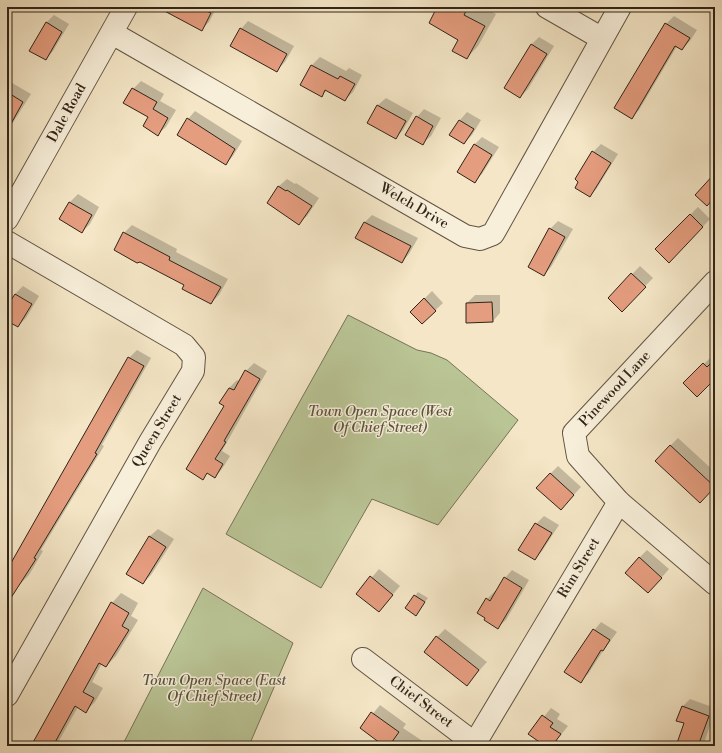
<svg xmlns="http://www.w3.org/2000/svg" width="722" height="753" font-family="'Libre Bodoni',serif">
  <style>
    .green { fill: #bac596; stroke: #757457 }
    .shadow { fill: #0003 }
    .building { fill: #e59d7f; stroke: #302418 }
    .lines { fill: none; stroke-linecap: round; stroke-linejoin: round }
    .minor-casing { stroke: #615444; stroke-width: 24 }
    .minor { stroke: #f8efda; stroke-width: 22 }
    .labels { text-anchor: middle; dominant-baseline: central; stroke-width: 3; stroke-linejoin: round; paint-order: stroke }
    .street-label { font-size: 14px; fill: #302418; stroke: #f8efda }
    .park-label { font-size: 14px; font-style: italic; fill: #59543e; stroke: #f8efda }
  </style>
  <rect width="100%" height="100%" fill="#f4e6c6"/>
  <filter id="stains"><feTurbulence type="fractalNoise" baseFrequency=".005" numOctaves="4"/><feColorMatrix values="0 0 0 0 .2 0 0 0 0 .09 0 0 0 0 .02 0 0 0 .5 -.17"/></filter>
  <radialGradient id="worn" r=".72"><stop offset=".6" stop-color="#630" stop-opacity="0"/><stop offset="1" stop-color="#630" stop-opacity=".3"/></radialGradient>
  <!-- green -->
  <g class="green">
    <path d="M348,315L417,350L431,353L447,360L518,420L438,525L372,499L321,588L226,534Z"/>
    <path d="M203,588L293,643L251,741L256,746H122Z"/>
  </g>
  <!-- shadow -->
  <g class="shadow">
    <path d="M179,7H217L209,22L201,30Z"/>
    <path d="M431,7H483L496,14L478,46L467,58L460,39L436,12L430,9Z"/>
    <path d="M54,15L69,24L53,51L46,59V23Z"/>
    <path d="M674,16L697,30L690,41L682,49L677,46L639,110L631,118L666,24Z"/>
    <path d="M248,21L294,46L285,62L277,70L241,29Z"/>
    <path d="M539,37L554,46L528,89L520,97L531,45Z"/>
    <path d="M320,57L346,71L349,68L362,75L353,92L345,100L327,90L322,96L301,85L312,65Z"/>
    <path d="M7,80L31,94L7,132Z"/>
    <path d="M141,81L164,94L160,101L176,110L166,127L158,134L133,89Z"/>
    <path d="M386,98L413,113L403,130L396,138L369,123L378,105Z"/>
    <path d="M424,109L441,118L431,136L423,143L417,117Z"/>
    <path d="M195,111L242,141L233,156L226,164L188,119Z"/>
    <path d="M467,112L481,120L472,135L464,143L451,135L460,120Z"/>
    <path d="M482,137L499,147L482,174L475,181L474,145Z"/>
    <path d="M601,144L618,154L597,188L590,196L576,179L593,152Z"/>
    <path d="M287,179L295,184L296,183L319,198L307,216L299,223L279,186Z"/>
    <path d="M78,194L99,207L90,224L82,232L60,219L70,202Z"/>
    <path d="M698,207L710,219L677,254L656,249Z"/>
    <path d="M372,215L418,238L409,254L402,262L364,223Z"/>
    <path d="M558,221L573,229L551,267L544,275L550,229Z"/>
    <path d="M132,225L177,249L176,252L228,279L219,295L211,303L185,284L140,260L124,233Z"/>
    <path d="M640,266L653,278L622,310L609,298Z"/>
    <path d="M23,286L39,296L26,318L18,326L7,320V308L15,294Z"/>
    <path d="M432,291L443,303L422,323L411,312Z"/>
    <path d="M475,295H500V313L493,321L467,303Z"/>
    <path d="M137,350L151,358L102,445L104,446L41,550L43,551L29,575L14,590L7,586V571L129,358Z"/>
    <path d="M712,356L715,360V377L685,383Z"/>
    <path d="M254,363L267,371L222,451L230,456L222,469L215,477L208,473L203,478L229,388L237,380L240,382L246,371Z"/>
    <path d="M678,438L715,472V486L700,501L670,446Z"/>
    <path d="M558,466L581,487L568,501L550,474Z"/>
    <path d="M544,516L559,525L542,551L535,559L536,524Z"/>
    <path d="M158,529L174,539L151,575L143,583L127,573L150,536Z"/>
    <path d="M647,550L669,569L656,584L639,558Z"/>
    <path d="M379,569L400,586L379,611L358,594Z"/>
    <path d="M512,570L529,580L506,620L498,627L487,599L495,591L496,592L505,578Z"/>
    <path d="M418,592L428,598L416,614L415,596Z"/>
    <path d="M121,593L138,603L131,616L138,620L116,656L106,666L102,663L92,682L103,688L95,702L86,711L78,707L56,746H32L97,632L95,630L112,603Z"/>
    <path d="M601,622L617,632L603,651L588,674L580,681L565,672L583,644Z"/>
    <path d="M445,629L487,662L467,684L437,637Z"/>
    <path d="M690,699L715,708V711L703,746H678L686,723L682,707Z"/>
    <path d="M380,705L406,724L403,728L430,746H385L361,728Z"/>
    <path d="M551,708L560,714L557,719L568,726L552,746H547L530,734Z"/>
  </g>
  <!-- building -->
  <g class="building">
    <path d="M157,7H199L211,13L202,31Z"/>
    <path d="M437,7H468L464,15L485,26L467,59L452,51L458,40L429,23Z"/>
    <path d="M46,22L62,32L46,60L29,51Z"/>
    <path d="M665,23L690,38L682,50L675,46L632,119L614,108Z"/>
    <path d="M240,28L287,54L277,72L230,46Z"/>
    <path d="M531,44L547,54L520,98L504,88Z"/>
    <path d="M311,65L338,79L340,76L355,84L345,101L325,90L322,97L300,85Z"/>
    <path d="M132,88L157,102L153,109L168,118L158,136L143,126L148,117L123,103Z"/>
    <path d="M7,92L23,102L7,131Z"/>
    <path d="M377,105L406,121L396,139L367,123Z"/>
    <path d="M416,116L433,126L423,145L405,135Z"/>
    <path d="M187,118L235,149L226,165L177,135Z"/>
    <path d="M459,120L474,129L464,144L449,135Z"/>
    <path d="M474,144L492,155L475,183L457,172Z"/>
    <path d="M592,151L611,163L590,197L575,188L578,182L575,179Z"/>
    <path d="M715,173V197L707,206L695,195Z"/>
    <path d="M278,186L286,191L287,190L312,206L299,225L267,203Z"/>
    <path d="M69,202L92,215L82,233L59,219Z"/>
    <path d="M690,214L703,227L669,263L655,249Z"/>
    <path d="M364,222L411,246L402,263L355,238Z"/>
    <path d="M549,228L565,237L544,276L528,267Z"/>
    <path d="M123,232L170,257L169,260L221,287L211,304L182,289L184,285L140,262L137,263L114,250Z"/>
    <path d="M631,273L646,287L622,312L608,298Z"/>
    <path d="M15,294L32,304L18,327L7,321V306Z"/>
    <path d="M424,298L436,311L422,324L410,312Z"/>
    <path d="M492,302L493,322L466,323V303Z"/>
    <path d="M128,357L144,366L95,453L97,454L34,558L36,559L7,604V570Z"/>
    <path d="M715,359V379L697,397L683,383L703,363L707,367Z"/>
    <path d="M245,370L260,379L224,441L226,442L215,459L223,464L215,478L207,473L203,480L186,469L224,406L219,403L229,388L234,390Z"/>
    <path d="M670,445L715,487L700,503L655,461Z"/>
    <path d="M550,473L574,495L561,510L536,488Z"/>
    <path d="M535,523L552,533L535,560L518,550Z"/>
    <path d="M149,536L166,547L143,584L126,574Z"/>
    <path d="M639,557L662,578L648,593L625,573Z"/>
    <path d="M370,576L393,595L379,612L356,594Z"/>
    <path d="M504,577L522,588L498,629L484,620L485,618L477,613L486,598L490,601Z"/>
    <path d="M414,595L425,602L416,616L405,608Z"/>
    <path d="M111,602L129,613L122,626L129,630L106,667L99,663L83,692L94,698L86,713L75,706L53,746H31Z"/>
    <path d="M593,629L610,640L603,651L601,650L581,683L564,672Z"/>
    <path d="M436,636L479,670L467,686L424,652Z"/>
    <path d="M682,706L709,716L698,746H676L684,723L676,721Z"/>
    <path d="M371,712L399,732L389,746H384L360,728Z"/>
    <path d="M542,715L553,723L550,727L561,734L552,746H545L528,734Z"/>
  </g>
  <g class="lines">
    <!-- minor casing -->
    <g class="minor-casing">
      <g id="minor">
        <path d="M547,7L601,38"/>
        <path d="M112,33L465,236L480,239L493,234L620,7"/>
        <path d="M7,219L126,7"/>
        <path d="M7,242L184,345L194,357L193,371L150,442L7,695"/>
        <path d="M715,282L574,433L578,456L619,502L715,584"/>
        <path d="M363,659L478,746"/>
        <path d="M475,743L619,502"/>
      </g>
    </g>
    <!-- minor -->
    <use href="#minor" class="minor"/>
  </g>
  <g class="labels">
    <!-- street labels -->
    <g class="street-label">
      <text transform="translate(67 113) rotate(-61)">Dale Road</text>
      <text transform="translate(414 206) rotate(30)">Welch Drive</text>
      <text transform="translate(615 389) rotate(-47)">Pinewood Lane</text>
      <text transform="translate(157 431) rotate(-59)">Queen Street</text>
      <text transform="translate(579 568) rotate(-59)">Rim Street</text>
      <text transform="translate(421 702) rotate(37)">Chief Street</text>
    </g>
    <!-- park labels -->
    <g class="park-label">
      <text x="380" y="412">Town Open Space (West<tspan x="380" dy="16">Of Chief Street)</tspan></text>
      <text x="214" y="681">Town Open Space (East<tspan x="214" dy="16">Of Chief Street)</tspan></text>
    </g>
  </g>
  <!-- margin -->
  <rect width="722" height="753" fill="none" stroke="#f4e6c6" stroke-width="24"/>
  <rect x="8" y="8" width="706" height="737" fill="none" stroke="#302418" stroke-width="2"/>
  <rect x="12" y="12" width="698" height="729" fill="none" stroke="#302418"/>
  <rect width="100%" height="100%" filter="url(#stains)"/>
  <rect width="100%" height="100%" fill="url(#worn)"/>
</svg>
